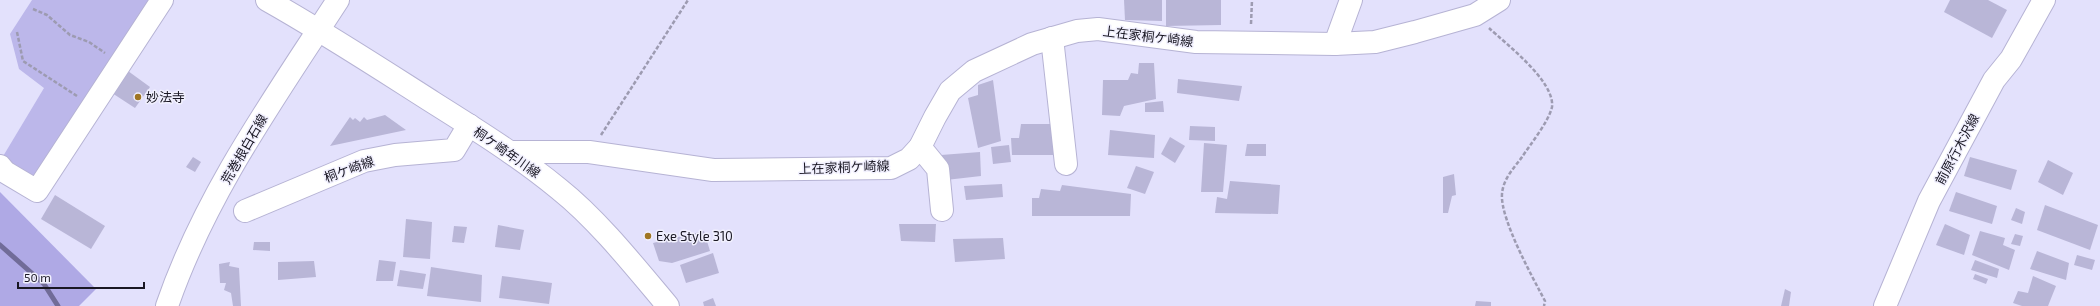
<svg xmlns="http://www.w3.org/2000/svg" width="2100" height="306" font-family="'Exo 2','Noto Sans JP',sans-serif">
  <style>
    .green { fill: #bcb7ea }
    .forest { fill: #afa9e5 }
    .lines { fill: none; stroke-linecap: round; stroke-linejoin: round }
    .stream { stroke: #716c98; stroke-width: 5 }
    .building { fill: #b9b6d7 }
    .minor-casing { stroke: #b6b3d4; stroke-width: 24 }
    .path { stroke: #9d9bb1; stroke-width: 2.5; stroke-dasharray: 4 2; stroke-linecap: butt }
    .minor { stroke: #fff; stroke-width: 22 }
    .poi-dot { fill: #9f7524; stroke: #f1f0fe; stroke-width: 1.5 }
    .labels { text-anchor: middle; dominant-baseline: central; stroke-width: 3; stroke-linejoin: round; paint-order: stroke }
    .street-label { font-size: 13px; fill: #191723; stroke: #f1f0fe }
    .poi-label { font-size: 13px; fill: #191723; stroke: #f1f0fe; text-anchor: start }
  </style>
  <rect width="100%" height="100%" fill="#e3e1fc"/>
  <!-- green -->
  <path class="green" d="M32,0H149L33,183L2,158L44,88L19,69L10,34Z"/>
  <!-- forest -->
  <path class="forest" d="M0,192L96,289L79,306H0Z"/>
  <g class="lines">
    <!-- stream -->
    <path class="stream" d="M0,245L44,284L58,306"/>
  </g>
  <!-- building -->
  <g class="building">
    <path d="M1124,0H1162V21L1125,20Z"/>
    <path d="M1166,0H1221V25L1166,26Z"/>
    <path d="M1950,0H1988L2007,10L1992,38L1944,12Z"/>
    <path d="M1139,63H1154L1156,99L1124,106L1120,116L1102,115L1103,80H1128L1131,73L1138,74Z"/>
    <path d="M128,71L150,87L135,108L112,93Z"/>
    <path d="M1178,79L1242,86L1239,101L1177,93Z"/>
    <path d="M993,80L1001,141L978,148L968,98L978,95V85Z"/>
    <path d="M1163,101L1164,112H1145V103Z"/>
    <path d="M385,115L406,130L330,146L350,117L353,120L355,118L360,122L364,117L367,120Z"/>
    <path d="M1021,124H1057V155H1012L1011,138H1019Z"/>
    <path d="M1190,126L1215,127V141L1189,140Z"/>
    <path d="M1110,130L1155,135L1154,158L1108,155Z"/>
    <path d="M1170,137L1185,146L1175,163L1161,154Z"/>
    <path d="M1204,143L1227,145L1223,192H1201Z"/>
    <path d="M1247,144H1266V156H1245Z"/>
    <path d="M1009,145L1011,162L993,164L991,147Z"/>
    <path d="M980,152L981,176L946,180L941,155Z"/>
    <path d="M193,157L201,162L195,172L186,167Z"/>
    <path d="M1970,157L2017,170L2011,190L1964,176Z"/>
    <path d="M2048,160L2073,173L2063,195L2038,182Z"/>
    <path d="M1136,166L1154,172L1145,194L1127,188Z"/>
    <path d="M1454,174L1456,195L1452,196L1448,213H1443V177Z"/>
    <path d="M1230,181L1280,185L1278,214L1215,213L1217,197L1227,199Z"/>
    <path d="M1002,184L1003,197L966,200L964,186Z"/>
    <path d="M1062,185L1131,194L1130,216H1032V198H1039L1041,189L1060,191Z"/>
    <path d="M1956,192L1997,206L1992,224L1949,211Z"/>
    <path d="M55,195L105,226L91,249L41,219Z"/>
    <path d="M2045,205L2098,225L2090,250L2037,230Z"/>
    <path d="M2016,208L2025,212L2022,224L2011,220Z"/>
    <path d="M406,219L432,222L430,259L403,257Z"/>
    <path d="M899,224H936L935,242L901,241Z"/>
    <path d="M1945,224L1970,235L1964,255L1936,245Z"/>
    <path d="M498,225L524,230L520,250L495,247Z"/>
    <path d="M454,226L467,227L464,243L452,242Z"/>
    <path d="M704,231L710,251L672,263L659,261L653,243Z"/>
    <path d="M1980,231L2005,238L2003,245L2015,250L2009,270L1972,255Z"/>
    <path d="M2015,234L2023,236L2020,246L2011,244Z"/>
    <path d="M1003,238L1005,259L955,262L953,239Z"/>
    <path d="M254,242H270V251L253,250Z"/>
    <path d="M2037,251L2069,263L2066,280L2030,269Z"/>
    <path d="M713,253L719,273L686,283L680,265Z"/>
    <path d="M2077,255L2095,260L2092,270L2074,265Z"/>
    <path d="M379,260L396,262L393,281H376Z"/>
    <path d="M1975,260L1999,269L1997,278L1971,270Z"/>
    <path d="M314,261L316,277L278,280V262Z"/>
    <path d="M230,262L229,266L239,268L241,306H233L231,293L224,290L226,283H220L219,264Z"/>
    <path d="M431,267L482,275L481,302L427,296Z"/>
    <path d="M400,270L426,274L423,289L397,286Z"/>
    <path d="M1975,274L1988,279L1986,284L1973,279Z"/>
    <path d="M502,276L552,283L549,304L499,298Z"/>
    <path d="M2033,276L2056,286L2048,306H2022L2013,303L2018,291L2028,293Z"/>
    <path d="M1785,289L1791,292L1789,306H1781Z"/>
    <path d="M713,298L716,306H704L703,302Z"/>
    <path d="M1476,301L1491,302V306H1475Z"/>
  </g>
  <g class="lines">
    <!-- minor casing -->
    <g class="minor-casing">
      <g id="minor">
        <path d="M267,0C324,32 379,68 434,103C477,130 520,157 559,189C598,220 636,268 668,306"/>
        <path d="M1052,38L1066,164"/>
        <path d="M1335,44L1351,0"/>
        <path d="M920,147L938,169L942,210"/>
        <path d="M510,152H589L713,170L891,168L909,159L920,147L935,117L950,91L974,71L1032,44L1077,31L1098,29L1196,42L1335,44L1375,42L1415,32L1475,15L1499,0"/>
        <path d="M0,166L5,172L37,191L162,0"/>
        <path d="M245,211L364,161L395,155L454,150L469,125"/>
        <path d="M167,306C205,195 275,97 338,0"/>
        <path d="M1885,306L1929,201L1994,80L2011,59L2044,0"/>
      </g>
    </g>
    <!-- path -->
    <g class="path">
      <path d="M33,9L47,15L70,35L89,42L105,53"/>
      <path d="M1251,24L1252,0"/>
      <path d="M1489,28C1506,44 1555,81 1552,107C1549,121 1530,145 1522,157C1514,168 1503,179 1502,194C1500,219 1533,278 1545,301L1544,306"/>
      <path d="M17,32L23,61L77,96"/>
      <path d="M601,135L688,0"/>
    </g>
    <!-- minor -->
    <use href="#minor" class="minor"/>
  </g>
  <!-- markers -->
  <g class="poi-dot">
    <circle cx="138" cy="97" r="4"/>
    <circle cx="648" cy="236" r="4"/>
  </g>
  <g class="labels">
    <!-- street labels -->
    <g class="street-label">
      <text transform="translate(1148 36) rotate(7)">上在家桐ケ崎線</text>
      <text transform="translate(244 149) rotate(-60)">荒巻根白石線</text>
      <text transform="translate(1957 149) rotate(-62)">前原行木沢線</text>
      <text transform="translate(507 152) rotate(35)">桐ケ崎年川線</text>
      <text transform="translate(844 167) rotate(-2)">上在家桐ケ崎線</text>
      <text transform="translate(349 169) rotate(-20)">桐ケ崎線</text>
    </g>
    <!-- poi labels -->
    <g class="poi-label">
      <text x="146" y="97">妙法寺</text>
      <text x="656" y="236">Exe Style 310</text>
    </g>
  </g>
  <!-- scale -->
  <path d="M18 282v6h126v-6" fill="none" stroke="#191723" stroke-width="2"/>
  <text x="24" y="282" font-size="12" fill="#191723" stroke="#f1f0fe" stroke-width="3" paint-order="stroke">50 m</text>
</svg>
